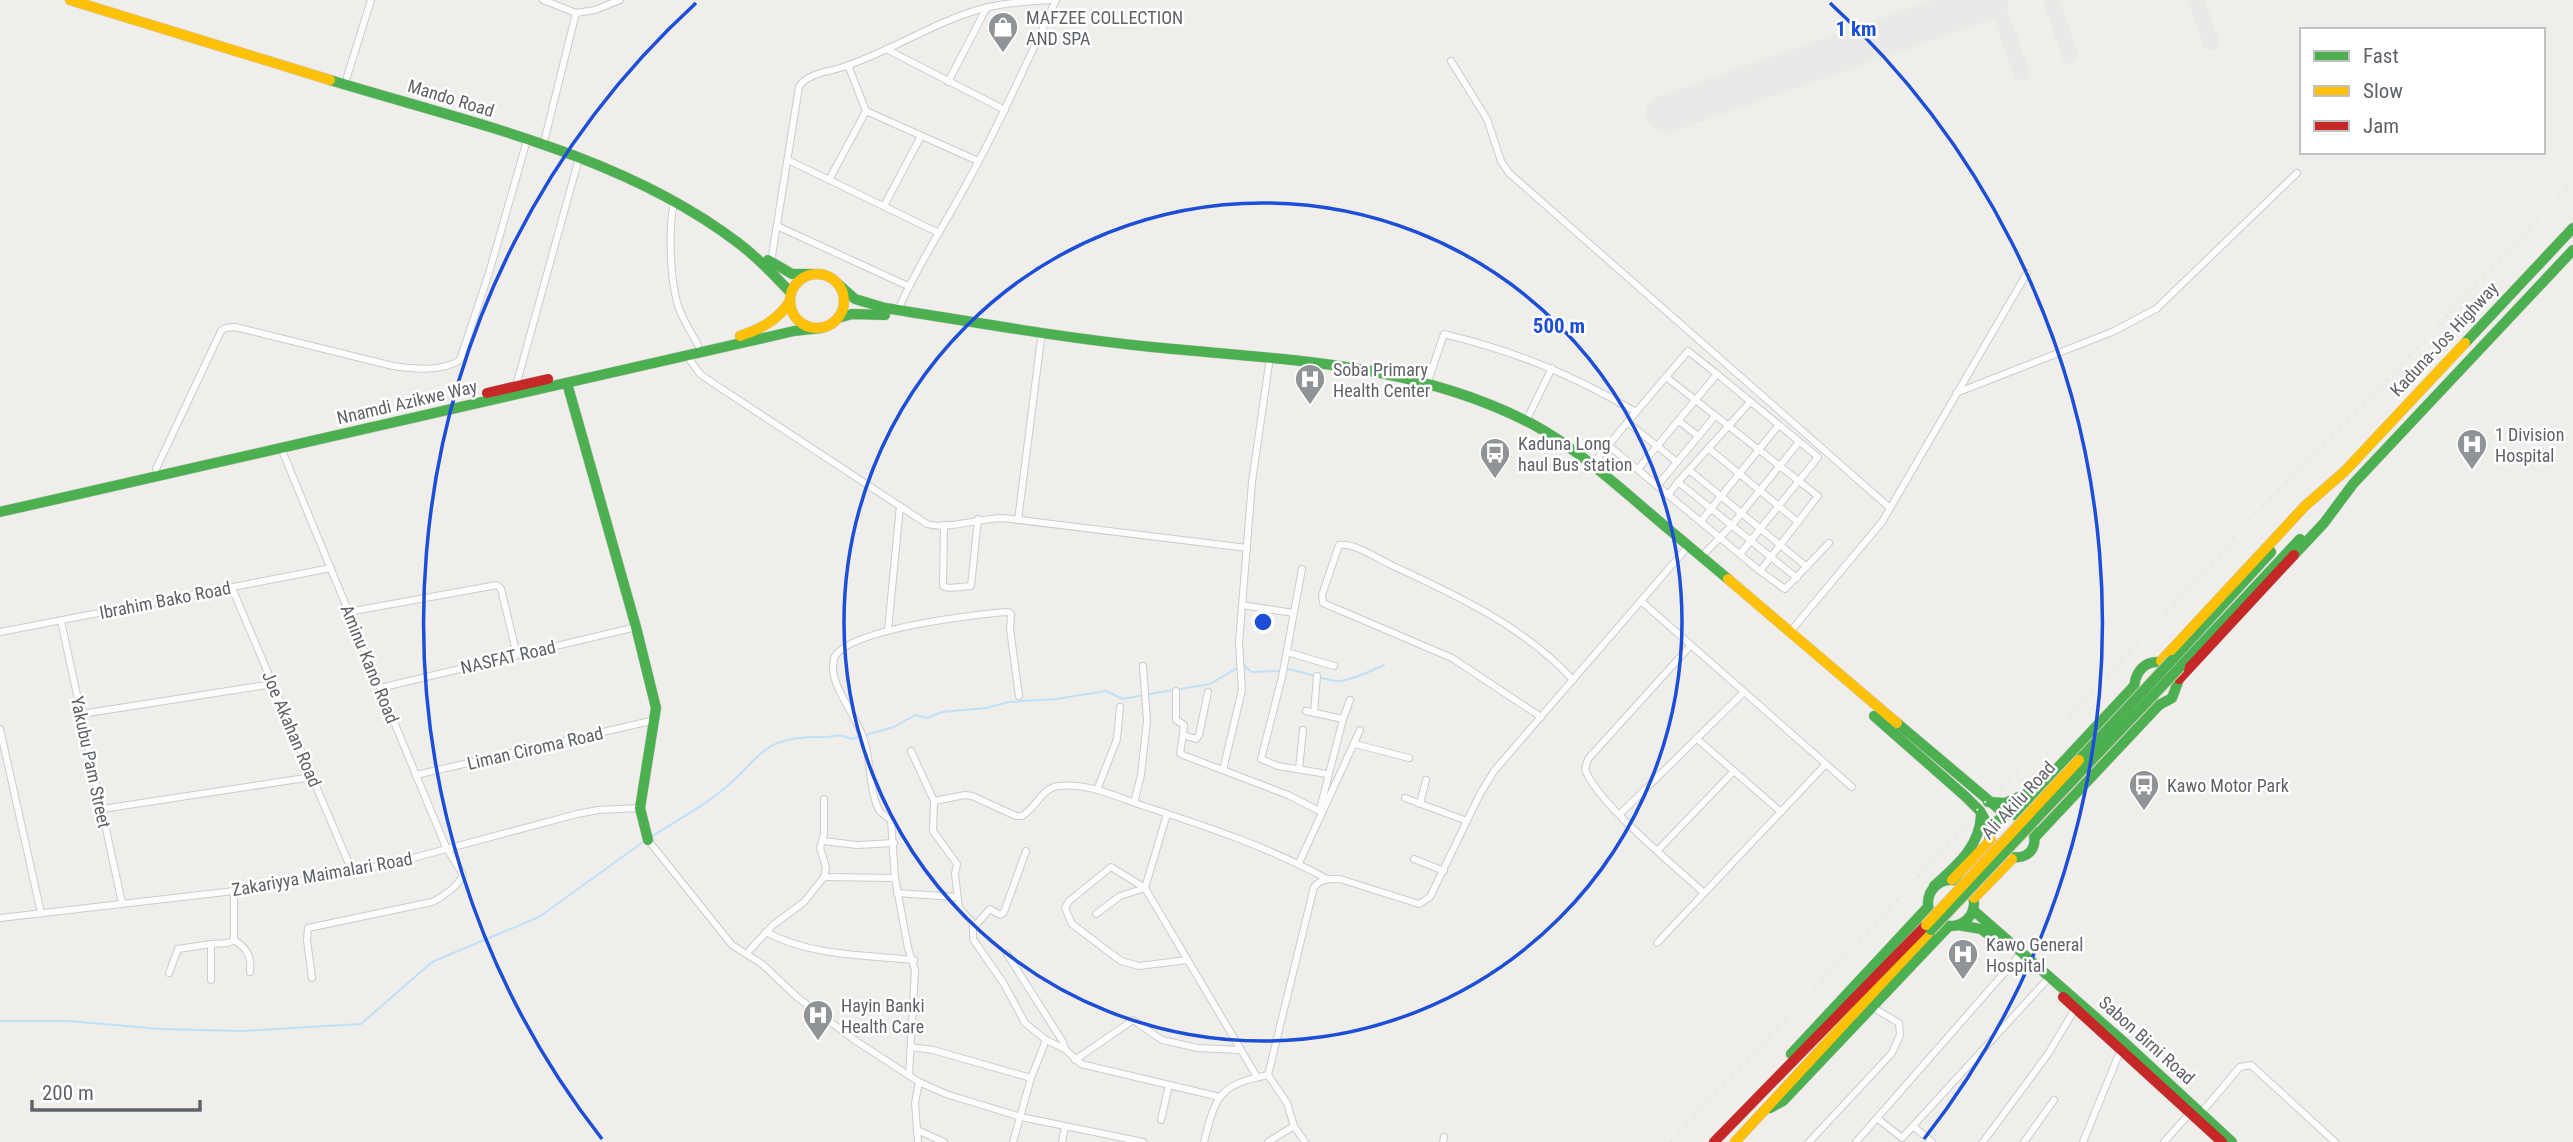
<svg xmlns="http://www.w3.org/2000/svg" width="2573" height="1142" font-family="'Roboto Condensed',sans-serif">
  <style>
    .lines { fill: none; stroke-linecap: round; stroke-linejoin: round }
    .stream { stroke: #bfe0f9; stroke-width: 2 }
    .taxiway { stroke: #eae9e7; stroke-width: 16 }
    .runway { stroke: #eae9e7; stroke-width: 38 }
    .street-casing { stroke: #cbcccc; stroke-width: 8 }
    .fast-casing { stroke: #cacacb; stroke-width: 11 }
    .slow-casing { stroke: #cacacb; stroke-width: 11 }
    .jam-casing { stroke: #cacacb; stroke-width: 11 }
    .street { stroke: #fdfcfc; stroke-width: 6 }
    .fast { stroke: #4caf50; stroke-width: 10 }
    .slow { stroke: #ffc107; stroke-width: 10 }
    .jam { stroke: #c62828; stroke-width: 10 }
    .rail { stroke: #e4e4e4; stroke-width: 2; stroke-dasharray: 2 9; stroke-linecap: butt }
    .fast-bridge-casing { stroke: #d7ceb8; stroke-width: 12; stroke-linecap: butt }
    .slow-bridge-casing { stroke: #d7ceb8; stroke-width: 12; stroke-linecap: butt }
    .fast-bridge { stroke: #4caf50; stroke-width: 10 }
    .slow-bridge { stroke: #ffc107; stroke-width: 10 }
    .ring { fill: none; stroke: #1d4ed8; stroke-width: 3.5 }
    .labels { text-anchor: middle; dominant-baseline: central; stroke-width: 5; stroke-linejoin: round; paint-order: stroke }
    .poi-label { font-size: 18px; fill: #5f6368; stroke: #fff; text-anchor: start }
    .street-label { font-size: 18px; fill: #5f6368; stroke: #fff }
    .centre { fill: #1d4ed8; stroke: #fff; stroke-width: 3.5 }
    .ring-label { font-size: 21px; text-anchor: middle; font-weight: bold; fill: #1d4ed8; stroke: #fff; stroke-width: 5; stroke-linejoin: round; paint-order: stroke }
  </style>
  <rect width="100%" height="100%" fill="#efeeea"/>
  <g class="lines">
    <!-- stream -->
    <g class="stream">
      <path d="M1244,665L1251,672L1279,671"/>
      <path d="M1285,669C1300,670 1329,682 1340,681C1356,679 1370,671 1384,665"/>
      <path d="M1180,689L1210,684L1239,667"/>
      <path d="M1149,694L1174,690"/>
      <path d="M651,837C674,822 699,809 720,792C761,760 759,736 820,737C834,738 838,732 851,739L894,727L915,715L927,718L942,712L986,708L1009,702L1056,699L1106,691L1123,699L1143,695"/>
      <path d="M0,1021H68L161,1029L242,1031L361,1024L432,962L539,917L643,842"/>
    </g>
    <!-- taxiway -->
    <g class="taxiway">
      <path d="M1995,0L2022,73"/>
      <path d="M2051,0L2070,56"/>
      <path d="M2196,0L2211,43"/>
    </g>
    <!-- runway -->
    <path class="runway" d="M1665,114L1990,0"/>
    <!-- street casing -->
    <g class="street-casing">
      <g id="street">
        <path d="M543,0L576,13L595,10L620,0"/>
        <path d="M886,49L1005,110"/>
        <path d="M1451,61L1487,119L1501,161L1509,173L1890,508"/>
        <path d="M848,65L866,111L978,161"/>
        <path d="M347,77L371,0"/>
        <path d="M948,82L987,7"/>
        <path d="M545,138L576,13"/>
        <path d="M788,160L939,233"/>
        <path d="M829,180L866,111"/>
        <path d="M674,203C668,230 670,286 680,311C685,323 692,334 698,345"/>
        <path d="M884,206L921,136"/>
        <path d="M777,226L908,286"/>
        <path d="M771,262L799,87C806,74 827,72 840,68C892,52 937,19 989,7C1010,2 1031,1 1053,0"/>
        <path d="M898,310C917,266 944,226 967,183C1000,124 1027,61 1056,0"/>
        <path d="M687,356L700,374L716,385L927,524C947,530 981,518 1003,518L1247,548"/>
        <path d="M1666,377L1818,496L1760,571"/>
        <path d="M1428,381L1444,334C1517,352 1571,374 1636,412L1593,464"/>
        <path d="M516,386L579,158"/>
        <path d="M1956,393L2112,332L2156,309L2297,173"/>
        <path d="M1636,412L1688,351L1717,374"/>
        <path d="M1527,419L1552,368"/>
        <path d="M1679,421L1698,436"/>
        <path d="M1627,422L1677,462"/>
        <path d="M1608,445L1760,571L1785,589L1829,543"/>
        <path d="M281,448L416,775L446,847L463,875C458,886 443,897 432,902L308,928L307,940L312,978"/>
        <path d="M1708,448L1798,522"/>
        <path d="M156,469L221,331L225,328L235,327L393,366C414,369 442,372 460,360L489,273L527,140"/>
        <path d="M1638,469L1717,374L1818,457L1740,554"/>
        <path d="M1689,470L1807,567"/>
        <path d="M1678,482L1750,402"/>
        <path d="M1658,485L1715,416"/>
        <path d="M1669,494L1678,482L1797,578"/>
        <path d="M1018,520L1041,339"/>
        <path d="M1701,521L1778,426"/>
        <path d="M944,525L943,586L949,588L971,586L978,519"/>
        <path d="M1701,557L1731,526L1799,442"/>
        <path d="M1302,569L1282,677L1261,759L1278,766L1327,774"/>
        <path d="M232,588L352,871"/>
        <path d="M1641,601L1852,787"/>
        <path d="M1242,605L1293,613"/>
        <path d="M348,612L497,585L501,589L517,655"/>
        <path d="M61,621L122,903"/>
        <path d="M888,630L900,506"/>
        <path d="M0,632L331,568"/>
        <path d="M1790,632L1882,522L2027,273"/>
        <path d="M1691,645L1588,759L1585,769C1596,802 1675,866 1704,893"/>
        <path d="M1287,652L1334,666"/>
        <path d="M380,688L636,627"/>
        <path d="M1176,691V720L1184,725L1183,735"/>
        <path d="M1208,692L1199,735L1196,739L1183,735L1180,753L1183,755L1288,795L1321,812"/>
        <path d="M1306,711L1343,719L1320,809"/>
        <path d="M1314,713L1317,676"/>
        <path d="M81,714L273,684"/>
        <path d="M1541,717L1452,658L1323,603L1322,595L1339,545C1355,543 1375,557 1389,564C1454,594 1524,626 1573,680"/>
        <path d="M1343,719L1350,700"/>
        <path d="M0,729L41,913"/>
        <path d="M1696,738L1781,812"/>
        <path d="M1355,744L1409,758"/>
        <path d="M911,751L934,801L933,831L957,864L955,874L959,908L973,923V939L1004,984L1025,1023L1046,1040L1065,1049"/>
        <path d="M1299,769L1303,730"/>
        <path d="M1223,770L1242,690L1239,643L1252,482L1269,364"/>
        <path d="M416,775L655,720"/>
        <path d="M1097,790L1117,739L1120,707"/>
        <path d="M1405,798L1467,821"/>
        <path d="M934,801L965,795L972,796L1016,816H1022C1036,808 1042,788 1058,786C1088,782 1119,798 1147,807C1208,827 1271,848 1327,879"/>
        <path d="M1134,803L1141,775L1147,720L1143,666"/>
        <path d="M1420,804L1426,780"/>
        <path d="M102,809L312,777"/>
        <path d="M1620,814L1744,692"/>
        <path d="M648,840L732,945L762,964L797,997L856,1041L919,1082L946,1094L1021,1117L1143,1142"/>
        <path d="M823,841L857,845L894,843"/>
        <path d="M1658,850L1734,771"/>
        <path d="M1414,859L1444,871"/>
        <path d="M1299,863L1360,730"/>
        <path d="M824,877L895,878"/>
        <path d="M897,893L956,897"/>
        <path d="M1096,914L1120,896L1145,888L1167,814"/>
        <path d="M0,918L234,891L306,880L398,862L577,814L598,810L640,808"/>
        <path d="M973,928L990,909L1000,915L1004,912L1026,851"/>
        <path d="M766,932C810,956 865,955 914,960"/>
        <path d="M234,940C247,948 252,957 250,972"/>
        <path d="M1657,943L1826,764"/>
        <path d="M211,944L228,943L234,940V891"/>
        <path d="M747,953L773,925L804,902L824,877L826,867L820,848L824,834V799"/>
        <path d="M1007,954L1063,1042L1065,1049L1081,1064L1220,1097"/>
        <path d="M1187,960L1139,966L1121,961L1072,924L1065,908L1069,901L1111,867L1145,888L1257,1077"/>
        <path d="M169,973L178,949L211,944V980"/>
        <path d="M911,1047L933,1050L1031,1078"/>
        <path d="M1075,1060L1133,1020L1162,1040L1198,1048L1240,1050"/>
        <path d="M909,1075L915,970L908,948L895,878L891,820C887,817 881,814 879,810C868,788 872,760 863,737C856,717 833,687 833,669C833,668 834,659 834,658C847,629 977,614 1008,612L1011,614L1010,629L1019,696"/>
        <path d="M2201,1113L2240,1067L2251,1065L2335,1142"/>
        <path d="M1878,1119L1902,1138L1913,1126L1932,1142"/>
        <path d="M1161,1120L1169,1085"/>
        <path d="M1913,1126L2045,982"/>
        <path d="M917,1130L944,1142"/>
        <path d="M918,1142L915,1103L919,1082"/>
        <path d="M1013,1142L1031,1078L1046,1040"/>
        <path d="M1062,1142L1065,1127"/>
        <path d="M1204,1142C1216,1095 1219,1085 1268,1075"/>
        <path d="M1268,1142L1294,1126"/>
        <path d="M1305,1142L1294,1126L1287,1103L1268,1075L1314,887C1322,878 1329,879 1340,879L1419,904L1430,897L1480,794L1494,771L1684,551"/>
        <path d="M1443,1142L1444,1137"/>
        <path d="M1809,1142L1892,1053L1900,1035L1899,1023L1872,1007"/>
        <path d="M1856,1142L2018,957"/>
        <path d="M1983,1142L2048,1054L2075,1009"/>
        <path d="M2024,1142L2054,1100"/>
        <path d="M2083,1142L2121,1049"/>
        <path d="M2164,1142L2190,1113"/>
      </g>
    </g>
    <!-- fast casing -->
    <g class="fast-casing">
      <g id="fast">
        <path d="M330,80C467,122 621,154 737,242C757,257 774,275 791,293"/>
        <path d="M768,260L792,274H812"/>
        <path d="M838,284L855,299L885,308C974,322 1063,338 1152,347C1283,360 1415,362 1534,425C1569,444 1600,471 1631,497C1663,525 1696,552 1728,579"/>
        <path d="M838,318L852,314L885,315"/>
        <path d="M2465,343L2573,228"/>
        <path d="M567,383L636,627L656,708L640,808L648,840"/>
        <path d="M0,512L794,331L821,328"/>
        <path d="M2294,555L2324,523L2353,484L2573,250"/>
        <path d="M2172,660L2271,552"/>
        <path d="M2180,667L2300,539"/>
        <path d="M1874,716L1966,797L1980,811L1991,831"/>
        <path d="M1897,723L2006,815"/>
        <path d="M1988,802L2005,803L2030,792"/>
        <path d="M2013,814L2029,820C2057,879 1965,859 1996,822C2003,815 2013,815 2020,808L2134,686C2137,666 2150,658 2169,664L2178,682L2172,698L2159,705L2142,701L2134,686"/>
        <path d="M2036,836L2159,705"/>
        <circle cx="1951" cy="903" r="23"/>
        <path d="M1934,886C1956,866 1980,847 1981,815"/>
        <path d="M1973,910L2125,1043L2232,1142"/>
        <path d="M1958,925L1981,929L2004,946"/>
        <path d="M1791,1054L1927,908"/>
        <path d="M1770,1108L1783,1101L1949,926"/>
      </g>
    </g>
    <!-- slow casing -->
    <g class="slow-casing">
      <g id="slow">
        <path d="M70,0L330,80"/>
        <circle cx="817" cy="301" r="27"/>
        <path d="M740,336C761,329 778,320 790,301"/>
        <path d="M1728,579L1897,723"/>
        <path d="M2161,661L2305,506L2345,471L2465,343"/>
        <path d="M1952,880L1991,840"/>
        <path d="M1974,898L2012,859"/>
        <path d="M1735,1142L1931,930"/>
      </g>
    </g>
    <!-- jam casing -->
    <g class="jam-casing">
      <g id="jam">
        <path d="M487,393L548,379"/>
        <path d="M2179,679L2294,555"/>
        <path d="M2063,997L2222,1142"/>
        <path d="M1714,1142L1926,925"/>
      </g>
    </g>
    <!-- street -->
    <use href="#street" class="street"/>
    <!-- fast -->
    <use href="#fast" class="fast"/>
    <!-- slow -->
    <use href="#slow" class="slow"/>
    <!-- jam -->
    <use href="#jam" class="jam"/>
    <!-- rail -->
    <path class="rail" d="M1671,1142L1869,932L1978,809L2060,729L2129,651L2219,556L2236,533L2399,367L2573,180"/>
    <!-- fast-bridge casing -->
    <g class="fast-bridge-casing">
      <g id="fast-bridge">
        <path d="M2079,760L2172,660"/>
        <path d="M1931,930L2180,667"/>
      </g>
    </g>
    <!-- slow-bridge casing -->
    <g class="slow-bridge-casing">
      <path id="slow-bridge" d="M1926,925L2079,760"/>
    </g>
    <!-- fast-bridge -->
    <use href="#fast-bridge" class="fast-bridge"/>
    <!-- slow-bridge -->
    <use href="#slow-bridge" class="slow-bridge"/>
  </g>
  <!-- distance rings -->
  <g class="ring">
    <circle cx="1263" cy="622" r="419"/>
    <path d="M602 1139A839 839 0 0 1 696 3M1830 3A839 839 0 0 1 1924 1139"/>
  </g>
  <!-- icons -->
  <defs>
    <g id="shop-pin" transform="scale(1.575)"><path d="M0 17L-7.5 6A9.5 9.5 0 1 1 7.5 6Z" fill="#919496" stroke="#fff"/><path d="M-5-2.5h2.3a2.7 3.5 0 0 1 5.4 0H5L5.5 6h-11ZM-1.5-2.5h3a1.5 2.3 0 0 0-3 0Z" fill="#fff"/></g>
    <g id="hospital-pin" transform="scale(1.575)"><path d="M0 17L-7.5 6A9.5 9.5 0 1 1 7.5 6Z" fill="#919496" stroke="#fff"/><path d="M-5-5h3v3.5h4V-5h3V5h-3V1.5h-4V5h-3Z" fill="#fff"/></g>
    <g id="bus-pin" transform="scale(1.575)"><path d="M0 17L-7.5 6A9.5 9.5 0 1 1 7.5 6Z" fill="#919496" stroke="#fff"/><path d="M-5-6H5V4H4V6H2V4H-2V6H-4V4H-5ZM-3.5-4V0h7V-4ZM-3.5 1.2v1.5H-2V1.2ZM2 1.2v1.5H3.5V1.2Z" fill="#fff"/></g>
  </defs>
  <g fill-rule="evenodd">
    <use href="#shop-pin" x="1003" y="27"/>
    <use href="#hospital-pin" x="1310" y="379"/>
    <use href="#hospital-pin" x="2472" y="444"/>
    <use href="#bus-pin" x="1495" y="453"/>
    <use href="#bus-pin" x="2144" y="785"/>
    <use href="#hospital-pin" x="1963" y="954"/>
    <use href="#hospital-pin" x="818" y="1015"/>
  </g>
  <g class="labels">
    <!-- poi labels -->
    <g class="poi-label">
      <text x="1026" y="17">MAFZEE COLLECTION<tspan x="1026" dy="21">AND SPA</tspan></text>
      <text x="1333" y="369">Soba Primary<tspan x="1333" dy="21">Health Center</tspan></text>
      <text x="2495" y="434">1 Division<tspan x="2495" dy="21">Hospital</tspan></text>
      <text x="1518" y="443">Kaduna Long<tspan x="1518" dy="21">haul Bus station</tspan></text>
      <text x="2167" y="785">Kawo Motor Park</text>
      <text x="1986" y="944">Kawo General<tspan x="1986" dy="21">Hospital</tspan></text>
      <text x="841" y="1005">Hayin Banki<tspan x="841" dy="21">Health Care</tspan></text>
    </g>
    <!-- street labels -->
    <g class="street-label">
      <text transform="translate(451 98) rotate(17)">Mando Road</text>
      <text transform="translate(2444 339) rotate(-47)">Kaduna-Jos Highway</text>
      <text transform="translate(407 402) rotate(-13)">Nnamdi Azikwe Way</text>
      <text transform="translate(165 600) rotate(-11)">Ibrahim Bako Road</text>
      <text transform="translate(508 657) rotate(-13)">NASFAT Road</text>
      <text transform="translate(370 664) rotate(68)">Aminu Kano Road</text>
      <text transform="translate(292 729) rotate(67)">Joe Akahan Road</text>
      <text transform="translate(535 748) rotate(-13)">Liman Ciroma Road</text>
      <text transform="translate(91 762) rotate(78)">Yakubu Pam Street</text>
      <text transform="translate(2018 800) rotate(-47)">Ali Akilu Road</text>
      <text transform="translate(322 874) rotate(-10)">Zakariyya Maimalari Road</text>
      <text transform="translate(2147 1040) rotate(42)">Sabon Birni Road</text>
    </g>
  </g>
  <circle cx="1263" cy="622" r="10" class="centre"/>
  <g class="ring-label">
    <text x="1856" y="36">1 km</text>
    <text x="1559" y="333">500 m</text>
  </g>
  <!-- legend -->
  <rect x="2300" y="28" width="245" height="126" fill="#ffffff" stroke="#bfc1c3" stroke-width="2"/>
  <rect x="2314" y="51" width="35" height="10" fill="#4caf50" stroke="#bfc1c3" stroke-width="2"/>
  <text x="2363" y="63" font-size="21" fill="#5f6368">Fast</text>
  <rect x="2314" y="86" width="35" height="10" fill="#ffc107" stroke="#bfc1c3" stroke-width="2"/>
  <text x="2363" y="98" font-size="21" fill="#5f6368">Slow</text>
  <rect x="2314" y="121" width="35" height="10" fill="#c62828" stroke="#bfc1c3" stroke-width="2"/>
  <text x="2363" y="133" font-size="21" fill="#5f6368">Jam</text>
  <!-- scale -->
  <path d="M32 1100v10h168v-10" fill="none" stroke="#5f6368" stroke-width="3.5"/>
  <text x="42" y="1100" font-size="21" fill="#5f6368" stroke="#ffffff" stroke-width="5" paint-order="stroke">200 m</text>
</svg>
